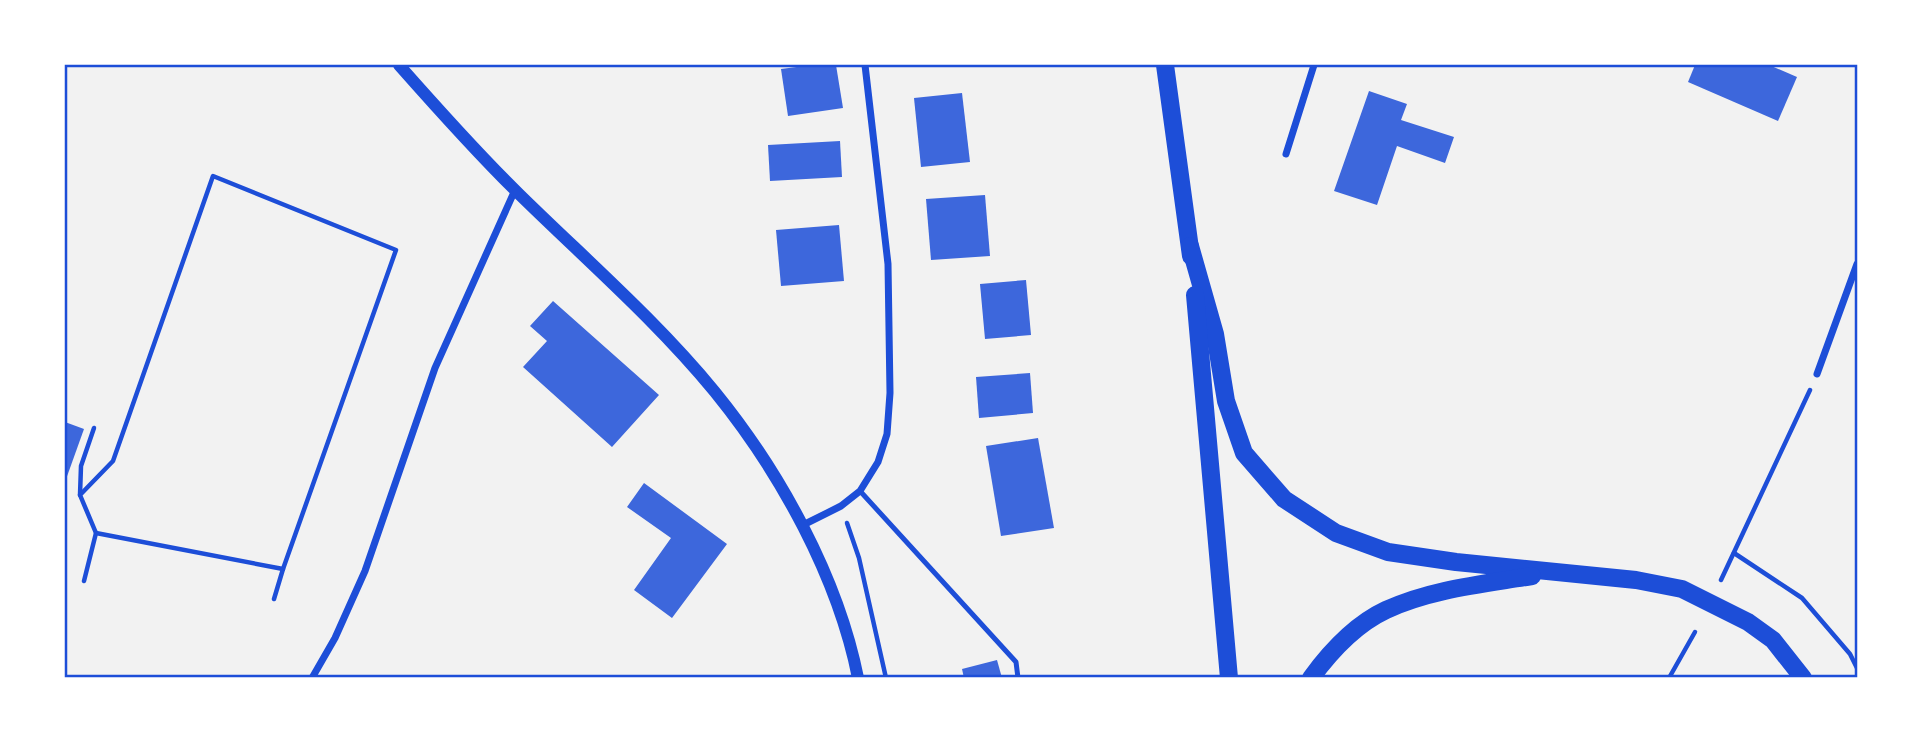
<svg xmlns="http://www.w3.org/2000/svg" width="1922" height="743" font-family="'Fira Sans',sans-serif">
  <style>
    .building { fill: #3d67dc }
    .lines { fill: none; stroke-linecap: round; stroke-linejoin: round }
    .path { stroke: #1d4ed8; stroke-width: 4.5 }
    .service { stroke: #1d4ed8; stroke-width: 5 }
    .minor { stroke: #1d4ed8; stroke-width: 7 }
    .tertiary { stroke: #1d4ed8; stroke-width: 12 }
    .primary { stroke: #1d4ed8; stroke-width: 18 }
    .neatline { fill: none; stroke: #1d4ed8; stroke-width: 2.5 }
  </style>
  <rect width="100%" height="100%" fill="#f2f2f2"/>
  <!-- building -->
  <g class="building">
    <path d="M812,65H836L843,108L788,116L781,69Z"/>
    <path d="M1695,65H1769L1797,77L1778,121L1688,82Z"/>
    <path d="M1369,91L1407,104L1401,120L1454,137L1445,163L1397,146L1377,205L1334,191Z"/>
    <path d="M962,93L970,162L921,167L914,98Z"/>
    <path d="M840,141L842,177L770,181L768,145Z"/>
    <path d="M985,195L990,256L931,260L926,199Z"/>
    <path d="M839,225L844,281L781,286L776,230Z"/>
    <path d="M1026,280L1031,335L985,339L980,284Z"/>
    <path d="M553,301L659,395L612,447L523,367L547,341L530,326Z"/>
    <path d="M1030,373L1033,413L979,418L976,377Z"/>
    <path d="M65,422L84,429L65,482Z"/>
    <path d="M1038,438L1054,528L1001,536L986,446Z"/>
    <path d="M644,483L727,544L672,618L634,590L671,538L627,507Z"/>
    <path d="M997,660L1002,678H964L962,669Z"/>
  </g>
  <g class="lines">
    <!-- path -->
    <g class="path">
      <path d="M80,495L81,466L94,428"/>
      <path d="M847,523L859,558L886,678"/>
      <path d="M96,533L283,569"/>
      <path d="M1734,553L1802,598L1850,654L1857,668"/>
      <path d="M1721,580L1810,390"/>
      <path d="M84,581L96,533L80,495L113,461L213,176L396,250L283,569L274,599"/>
      <path d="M1669,678L1695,632"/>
    </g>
    <!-- service -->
    <path class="service" d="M860,491L1016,662L1018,678"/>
    <!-- minor -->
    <g class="minor">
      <path d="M1286,154L1314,65"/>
      <path d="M1817,374L1857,264"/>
      <path d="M803,525L841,506L860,491L878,462L887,434L890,393L888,264L865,65"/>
      <path d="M312,678L335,638L365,571L435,368L515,190"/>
    </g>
    <!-- tertiary -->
    <path class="tertiary" d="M399,65C437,108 476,152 518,193C584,258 656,320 715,392C780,472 838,577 858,678"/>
    <!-- primary -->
    <g class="primary">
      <path d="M1165,65L1191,256"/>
      <path d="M1190,246L1215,334L1226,401L1244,453L1284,499L1336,533L1388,552L1456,562L1636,580L1682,589L1748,622L1773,640L1803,678"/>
      <path d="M1195,295L1229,678"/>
      <path d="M1311,678C1330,652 1356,624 1386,610C1431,589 1484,584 1532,576"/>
    </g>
  </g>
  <!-- border -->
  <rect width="1922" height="743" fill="none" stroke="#ffffff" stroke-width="133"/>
  <rect x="66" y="66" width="1790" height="610" class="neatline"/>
</svg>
